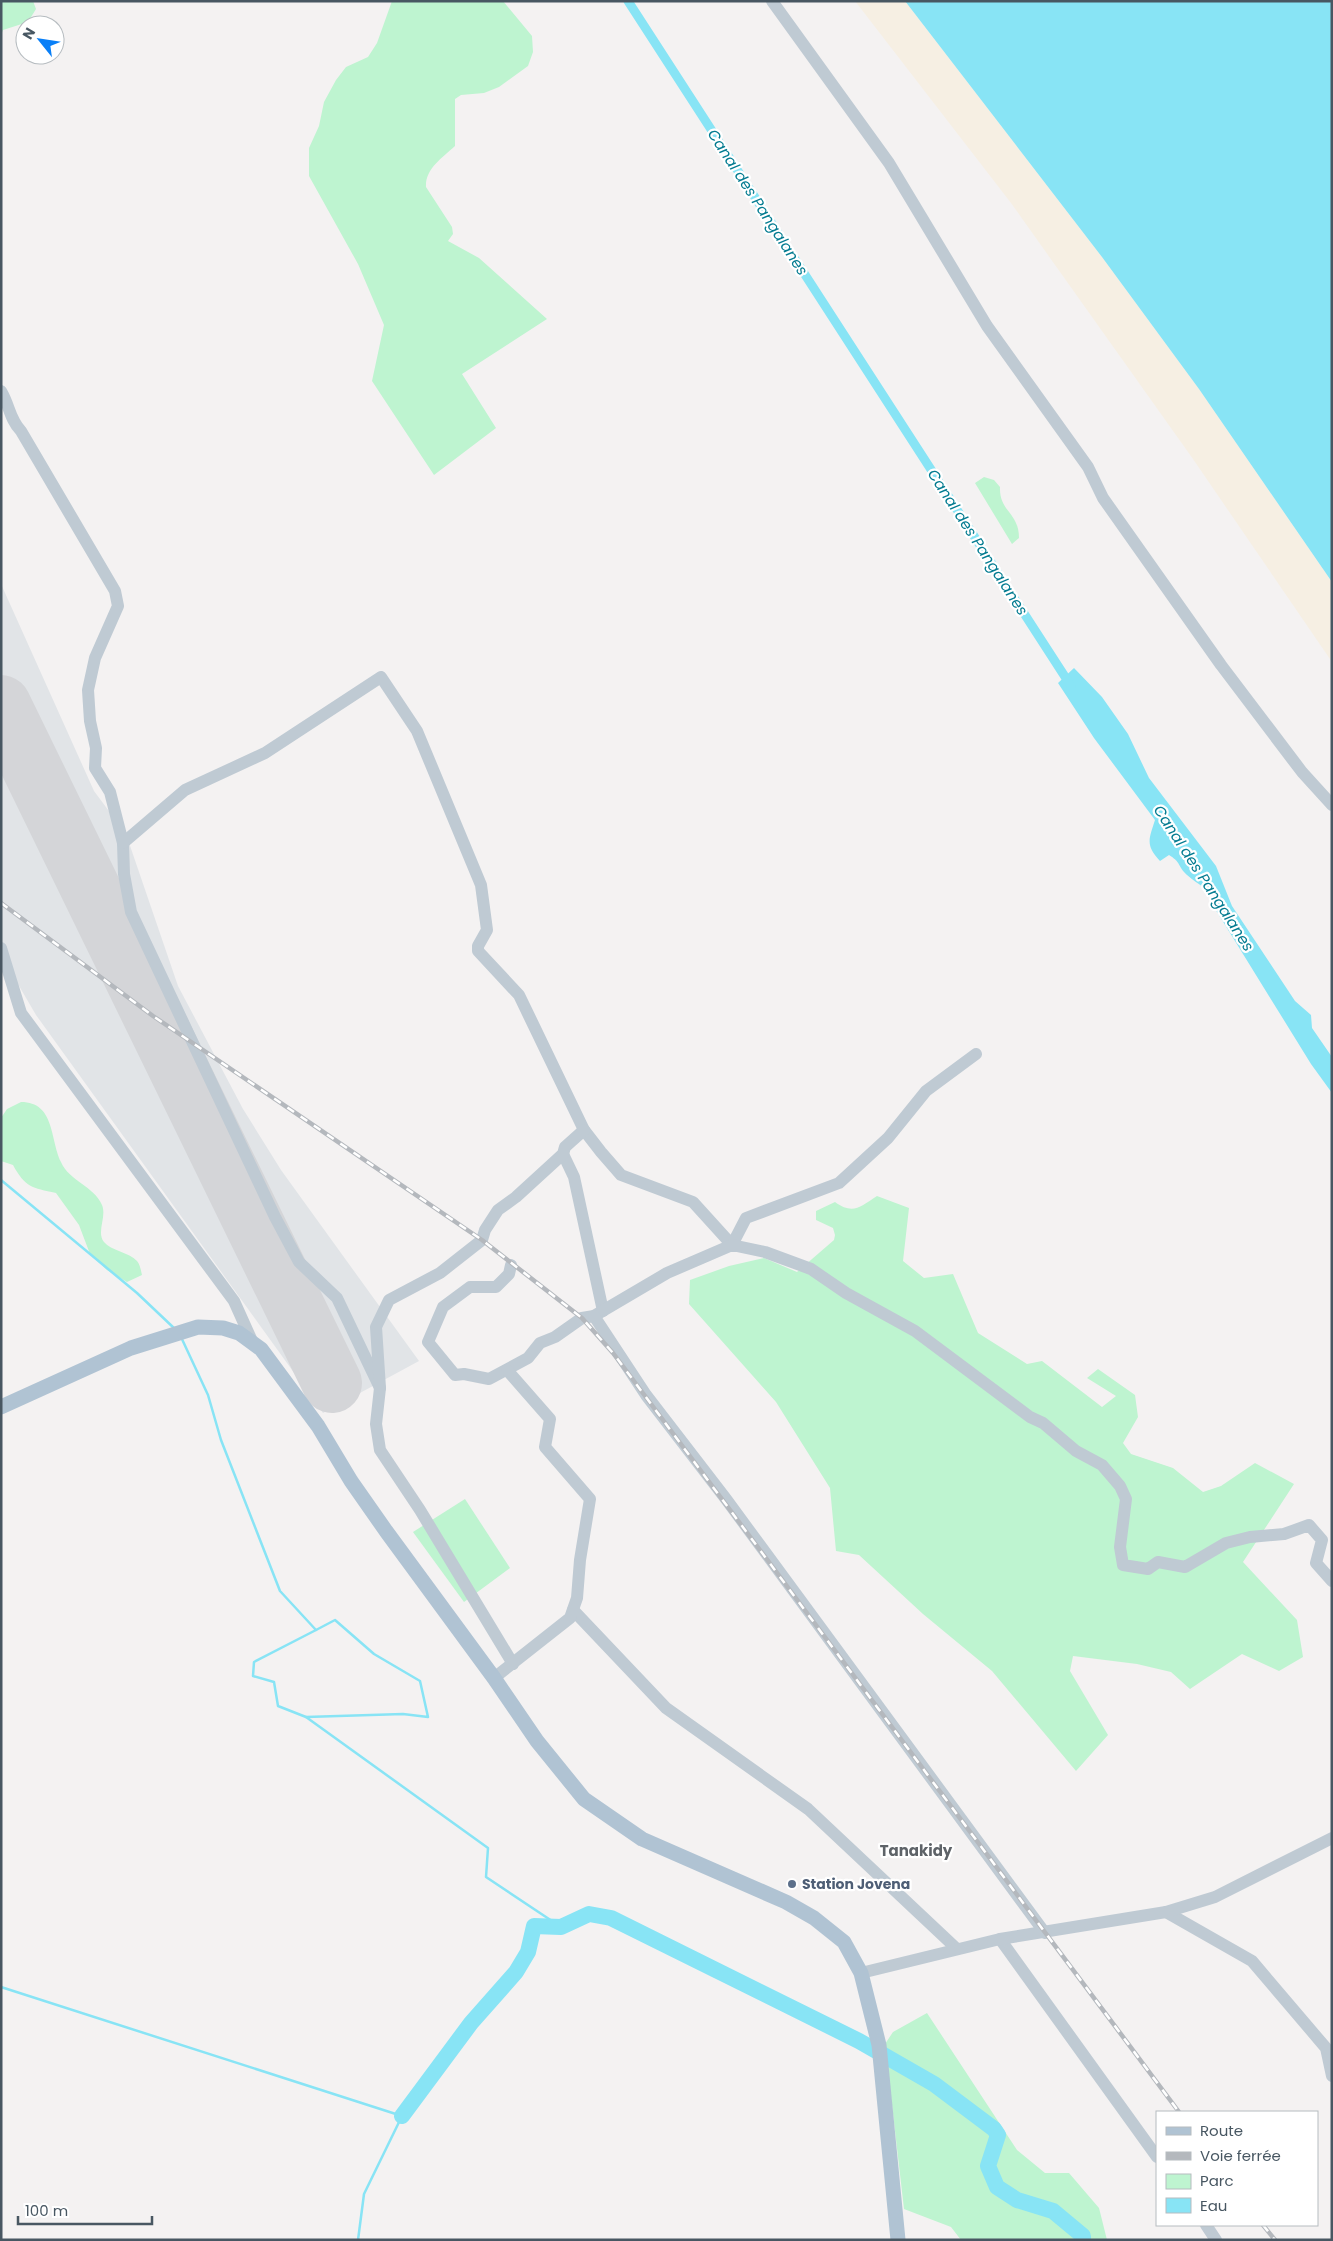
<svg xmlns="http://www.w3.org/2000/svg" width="1333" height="2241" font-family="Poppins,sans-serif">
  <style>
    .airport { fill: #e1e4e7 }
    .green { fill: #bef4d0 }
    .sand { fill: #f6efe3 }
    .water { fill: #88e4f5 }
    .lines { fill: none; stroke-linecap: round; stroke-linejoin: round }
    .stream { stroke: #88e4f5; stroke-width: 2.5 }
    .canal { stroke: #88e4f5; stroke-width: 9 }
    .river { stroke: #88e4f5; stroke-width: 16 }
    .runway { stroke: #d4d5d8; stroke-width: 60 }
    .minor { stroke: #bfcad3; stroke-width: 12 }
    .major { stroke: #b0c3d3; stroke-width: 15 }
    .rail-casing { stroke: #b4b8bd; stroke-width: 4.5 }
    .rail { stroke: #fff; stroke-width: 2.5; stroke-dasharray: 8; stroke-linecap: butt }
    .service-dot { fill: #5c6f8a; stroke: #fff; stroke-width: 2 }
    .labels { text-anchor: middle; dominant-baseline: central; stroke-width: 4.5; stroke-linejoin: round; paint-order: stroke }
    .service-label { font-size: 14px; font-weight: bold; fill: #4e5e75; stroke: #fff; text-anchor: start }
    .water-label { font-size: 15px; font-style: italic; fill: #047c91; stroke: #fff }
    .neighbourhood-label { font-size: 15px; font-weight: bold; fill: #5e6368; stroke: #fff }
  </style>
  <rect width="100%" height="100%" fill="#f4f2f2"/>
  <!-- airport -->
  <path class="airport" d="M1,584L94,791L126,834L178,986L243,1109L281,1170L419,1361L323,1413L36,1015L1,955Z"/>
  <!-- green -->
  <g class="green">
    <path d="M1,1H33L36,9L28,22L3,30L1,35Z"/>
    <path d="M392,1H503L532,36L533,52L528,66L499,87L484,93L461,95L455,99V146C442,158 425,169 426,187L452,227L453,234L448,241L479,258L547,319L462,374L496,428L434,475L372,381L384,325L358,264L309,176V148L319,126L324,102L336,80L346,67L368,57L377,43Z"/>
    <path d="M984,477L994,480L1000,487C999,512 1019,512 1019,538L1012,544L975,483Z"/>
    <path d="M21,1102C55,1102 50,1139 61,1162C69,1181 94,1186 102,1205C107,1217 96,1232 104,1242C111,1251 129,1252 137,1261C140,1264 141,1271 142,1275L127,1282L107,1270L90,1254L79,1225L56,1193C32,1188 25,1187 13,1165L1,1161V1118L7,1109Z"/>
    <path d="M877,1196L909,1208L903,1261L924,1278L953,1274L978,1333L1027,1364L1042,1361L1102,1407L1116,1396L1087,1378L1098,1369L1135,1395L1138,1417L1123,1443L1131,1454L1173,1468L1203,1492L1221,1486L1255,1463L1294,1484L1243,1562L1297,1620L1303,1657L1279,1671L1242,1654L1190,1689L1171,1672L1137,1664L1073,1656L1070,1671L1108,1735L1076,1771L992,1671L923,1614L859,1555L836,1551L830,1488L776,1402L689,1304L690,1280L729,1266L764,1258L797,1272L834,1240L835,1235L833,1228L816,1220V1211L835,1202C853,1215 860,1207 877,1196Z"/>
    <path d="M465,1499L510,1568L464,1602L413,1532Z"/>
    <path d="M927,2013L1017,2150L1045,2173H1069L1099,2208L1107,2240H961L951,2227L904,2209L885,2044L893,2032Z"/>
  </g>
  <!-- sand -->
  <path class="sand" d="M855,1H905L1102,257L1199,389L1332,582V662L1193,459L1011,203Z"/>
  <!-- water -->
  <g class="water">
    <path d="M905,1H1332V582L1199,389L1102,257Z"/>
    <path d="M1074,668L1102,697L1128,734L1149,778L1216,866L1232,906L1295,1001L1311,1015L1312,1028L1332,1057V1093L1311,1064L1214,907C1210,885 1197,886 1184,872C1177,863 1180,862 1169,855L1160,861C1145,845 1149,839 1155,820L1094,738L1058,683Z"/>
  </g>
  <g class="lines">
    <!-- stream -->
    <g class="stream">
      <path d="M1,1180L137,1293L175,1329"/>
      <path d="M181,1337L208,1395L221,1440L280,1591L316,1630L254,1662L253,1676L274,1682L278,1706L306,1717L488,1848L486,1877L561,1927"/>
      <path d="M306,1717L403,1714L428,1717L420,1681L374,1654L335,1620L316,1630"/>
      <path d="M1,1987L402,2116L364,2194L358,2240"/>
    </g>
    <!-- canal -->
    <path class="canal" d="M628,1L1071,686"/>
    <!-- river -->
    <path class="river" d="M402,2116L471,2023L516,1972L528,1952L534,1926L561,1927L589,1914L611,1918L859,2041L934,2084L994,2129L998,2135L988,2166L997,2187L1017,2200L1053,2211L1083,2236V2240"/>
    <!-- runway -->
    <path class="runway" d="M1,705L332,1383"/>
    <!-- minor -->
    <g class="minor">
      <path d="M772,1L889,163L987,326L1088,467L1103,498L1221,665L1302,772L1332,805"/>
      <path d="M1,391C10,406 9,418 21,431L115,591L118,606L95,658L88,690L90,721L96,748L95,768L110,792L123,843L124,874L131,912L275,1217L299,1262L337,1298L380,1388"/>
      <path d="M123,843L185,790L265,753L381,677L417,731L481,885L487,930L478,946V951L519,995L584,1130L601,1152L621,1175L693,1202L732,1245L746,1218L839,1183L888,1138L926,1091L976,1054"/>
      <path d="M1,948L21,1013L234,1301L252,1341"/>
      <path d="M563,1154L574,1177L603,1311"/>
      <path d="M511,1265L509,1274L496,1287H470L443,1307L428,1342L455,1375L464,1374L489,1379L528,1358L540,1343L555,1337L582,1318L594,1316L667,1273L732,1245L765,1252L811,1269L846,1293L915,1331L1030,1417L1043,1423L1076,1451L1102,1465L1120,1486L1126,1499L1120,1547L1123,1565L1148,1569L1158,1562L1185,1567L1226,1543L1250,1537L1284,1534L1309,1525L1322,1540L1316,1563L1332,1581"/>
      <path d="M594,1316L646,1395L726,1499L1045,1933"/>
      <path d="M573,1610L666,1708L808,1809L957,1949"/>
      <path d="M513,1664L420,1510L380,1450L376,1424L380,1388L376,1327L389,1300L440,1273L482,1240L485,1230L498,1210L516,1197L563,1154L565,1147L584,1130"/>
      <path d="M494,1678L570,1618L577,1598L580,1560L590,1499L545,1447L550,1419L507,1370"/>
      <path d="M1166,1912L1252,1961L1326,2048L1332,2076"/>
      <path d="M1000,1939L1157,2157"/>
      <path d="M861,1973L1000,1939L1166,1912L1215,1897L1332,1838"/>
      <path d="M1206,2225L1216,2240"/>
    </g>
    <!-- major -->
    <path class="major" d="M1,1407L131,1348L198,1327L223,1328L239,1333L261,1349L318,1426L351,1481L386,1531L494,1678L537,1741L584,1799L642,1839L786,1902L814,1918L844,1942L861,1973L879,2045L898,2240"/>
    <!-- rail casing -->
    <g class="rail-casing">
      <g id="rail">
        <path d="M1,903L153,1016L482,1240L582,1318L613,1353L1179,2112"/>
        <path d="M1263,2225L1275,2240"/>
      </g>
    </g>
    <!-- rail -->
    <use href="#rail" class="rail"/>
  </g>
  <!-- markers -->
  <circle class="service-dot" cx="792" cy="1884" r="5"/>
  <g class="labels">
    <!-- service labels -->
    <g class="service-label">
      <text x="802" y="1884">Station Jovena</text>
    </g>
    <!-- water labels -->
    <g class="water-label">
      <text transform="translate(758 202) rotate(57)">Canal des Pangalanes</text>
      <text transform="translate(978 542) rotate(57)">Canal des Pangalanes</text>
      <text transform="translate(1204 878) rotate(57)">Canal des Pangalanes</text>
    </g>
    <!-- neighbourhood labels -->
    <g class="neighbourhood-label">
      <text x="916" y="1850">Tanakidy</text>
    </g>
  </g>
  <!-- border -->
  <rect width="1333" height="2241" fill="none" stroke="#485762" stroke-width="5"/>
  <!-- legend -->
  <rect x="1156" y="2111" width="162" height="115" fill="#ffffff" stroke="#b6bcc0"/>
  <rect x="1166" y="2127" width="25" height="8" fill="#b0c3d3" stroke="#b6bcc0"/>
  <text x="1200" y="2136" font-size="15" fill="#485762">Route</text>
  <rect x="1166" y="2152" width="25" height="8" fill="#b4b8bd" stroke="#b6bcc0"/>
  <text x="1200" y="2161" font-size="15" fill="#485762">Voie ferrée</text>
  <rect x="1166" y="2174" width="25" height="15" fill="#bef4d0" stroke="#b6bcc0"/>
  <text x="1200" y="2186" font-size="15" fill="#485762">Parc</text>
  <rect x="1166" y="2198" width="25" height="15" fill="#88e4f5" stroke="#b6bcc0"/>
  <text x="1200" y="2211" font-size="15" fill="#485762">Eau</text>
  <!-- north arrow -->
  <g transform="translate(40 40) rotate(300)"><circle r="24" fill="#ffffff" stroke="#b6bcc0"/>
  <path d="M0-4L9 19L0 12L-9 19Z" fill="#097ff7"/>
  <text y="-8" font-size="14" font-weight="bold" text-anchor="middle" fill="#485762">N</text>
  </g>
  <!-- scale -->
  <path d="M18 2216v8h134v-8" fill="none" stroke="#485762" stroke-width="2.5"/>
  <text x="25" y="2216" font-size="15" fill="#485762" stroke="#ffffff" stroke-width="4" paint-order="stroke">100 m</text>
</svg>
